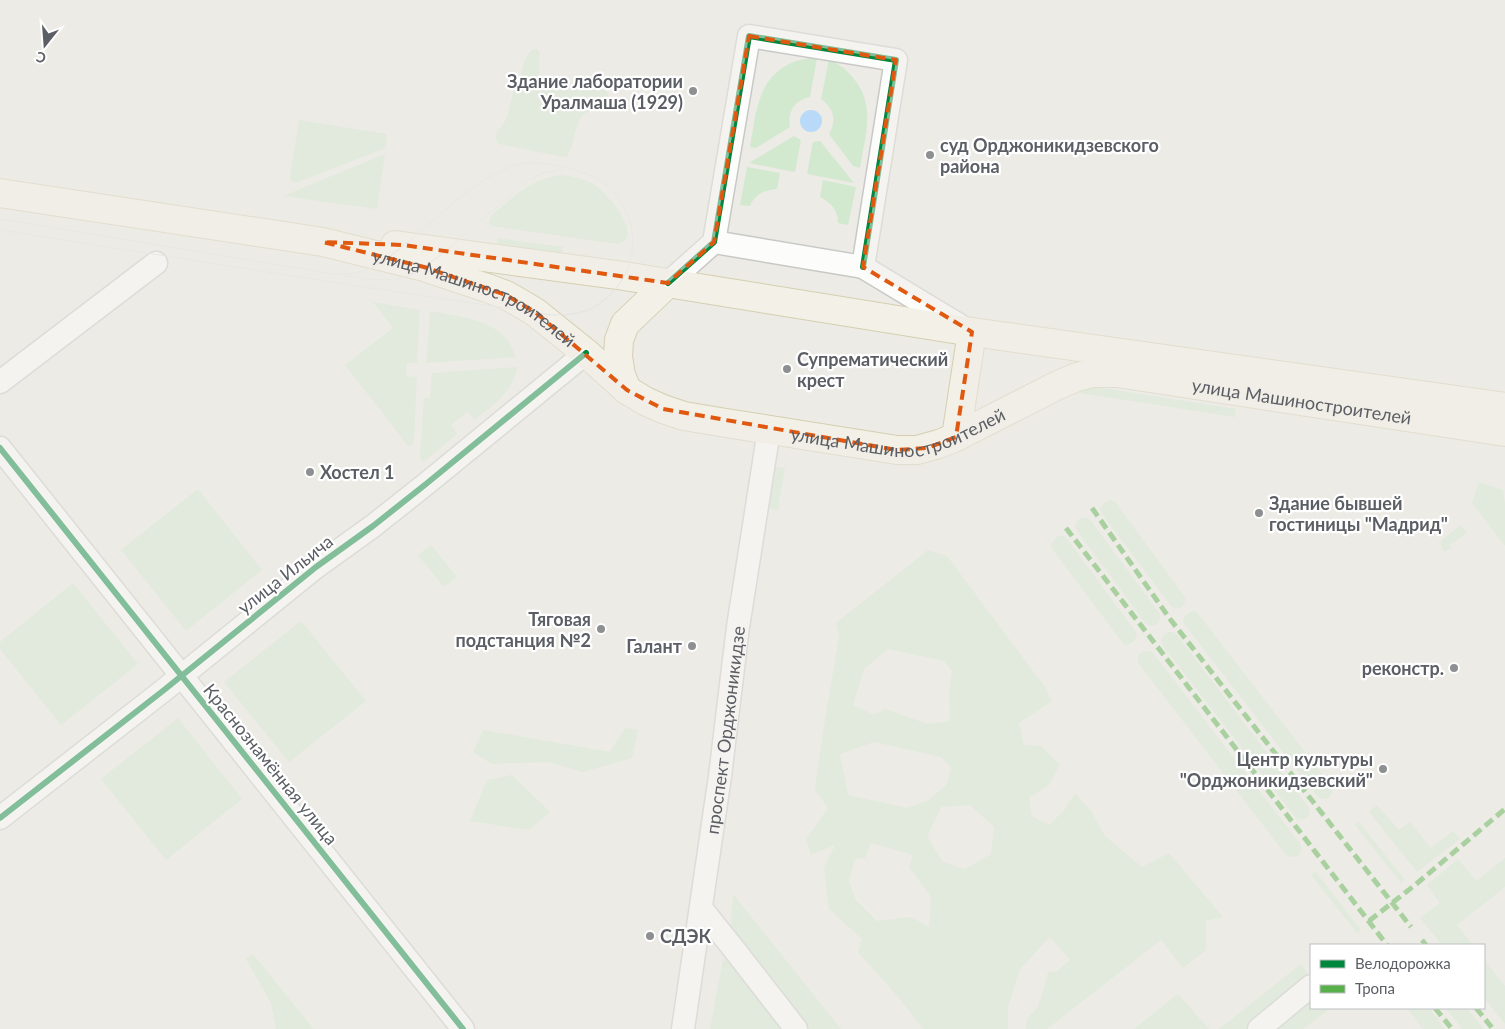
<svg xmlns="http://www.w3.org/2000/svg" width="1505" height="1029" font-family="Lato,sans-serif">
  <style>
    .green { fill: #d2e9d0; fill-rule: evenodd }
    .water { fill: #b8d9f7 }
    .lines { fill: none; stroke-linecap: round; stroke-linejoin: round }
    .minor-casing { stroke: #c8c9c7; stroke-width: 25 }
    .major-casing { stroke: #d5ceb1; stroke-width: 30 }
    .minor { stroke: #fcfcfb; stroke-width: 22 }
    .major { stroke: #f3f1e7; stroke-width: 28 }
    .tram { stroke: #e4e3e2; stroke-width: 1 }
    .quiet { stroke: #58b04a; stroke-width: 5; stroke-dasharray: 10 5; stroke-linecap: butt }
    .cycleway-casing { stroke: #fff; stroke-width: 9 }
    .cycleway { stroke: #00873e; stroke-width: 6 }
    .marked { fill: none; stroke: #e15910; stroke-width: 4; stroke-dasharray: 10 6; stroke-linejoin: round }
    .poi-dot { fill: #8e8f91; stroke: #fff; stroke-width: 2 }
    .labels { text-anchor: middle; dominant-baseline: central; stroke-width: 4.5; stroke-linejoin: round; paint-order: stroke }
    .poi-label { font-size: 18px; font-weight: bold; fill: #5b5e64; stroke: #fff; text-anchor: end }
    .street-label { font-size: 18px; fill: #5b5e64; stroke: #fff }
  </style>
  <rect width="100%" height="100%" fill="#ecebe5"/>
  <!-- green -->
  <g class="green">
    <path d="M533,49H537L540,52L539,75L541,80L548,82L602,89L607,92L608,96L602,108C597,110 592,110 587,112C573,120 576,144 567,156L563,157L499,144C496,141 495,137 497,133C498,128 503,127 506,119C510,109 511,97 515,87L519,85C522,72 522,58 533,49Z"/>
    <path d="M810,58H817L810,97C795,100 787,111 790,127L756,148L750,147C757,106 759,66 810,58Z"/>
    <path d="M829,60C840,64 847,70 854,79C876,105 865,138 860,168L853,166L829,134C837,121 834,108 821,99Z"/>
    <path d="M299,120L387,134L386,148L295,183L291,180L290,176Z"/>
    <path d="M794,136L801,140L795,172L749,163Z"/>
    <path d="M820,141L854,183L807,174L813,142Z"/>
    <path d="M385,154L377,209L283,196Z"/>
    <path d="M747,167L780,173L777,189C764,190 755,194 750,206L740,205Z"/>
    <path d="M563,175C575,177 586,179 596,186C608,194 645,237 618,244L491,226L489,222C490,214 498,210 504,205C522,189 538,177 563,175Z"/>
    <path d="M823,180L856,187L848,225L838,223C838,209 831,203 820,197Z"/>
    <path d="M498,238L563,247L560,257L496,248Z"/>
    <path d="M373,302L420,310L417,363H407L406,376L417,377L414,439L412,445L409,447L345,365L393,328Z"/>
    <path d="M430,311C454,316 486,318 504,336C510,342 513,350 516,357L426,363Z"/>
    <path d="M517,367C514,392 492,406 474,420L468,412L451,425L457,434L426,460L422,461L420,457L424,398H430L432,373Z"/>
    <path d="M1090,386L1236,409L1235,417L1080,393L1082,389Z"/>
    <path d="M774,466L785,468L778,510L767,508Z"/>
    <path d="M1479,482L1503,490L1505,505V546L1472,503Z"/>
    <path d="M198,489L262,570L186,631L121,550Z"/>
    <path d="M1112,500L1116,503L1185,597C1186,606 1179,612 1171,606L1102,514L1100,509C1103,503 1106,501 1112,500Z"/>
    <path d="M1082,518H1088L1091,521L1160,614C1162,623 1154,629 1146,624L1077,531L1075,526L1078,521Z"/>
    <path d="M1461,525L1467,533L1450,545L1451,548L1444,552L1440,544L1442,540Z"/>
    <path d="M1058,536H1064L1067,539L1136,632C1137,640 1133,644 1126,645L1122,642L1053,550L1051,545L1054,540Z"/>
    <path d="M431,545L457,577L444,587L418,555Z"/>
    <path d="M928,550L947,556L1045,687L1052,701L1019,723L1024,745L1041,746L1060,765L1049,785L1029,798L1032,816L1049,825L1065,809L1075,793L1091,811L1105,836L1142,867L1169,853L1223,917L1206,921V950L1183,968L1161,940L1047,1029H1026L1027,1018L1037,1008L1043,992L1048,972H1056L1070,960L1050,937L1020,969L1008,1007V1029H923L899,998L858,952L862,939L829,909L824,868L835,845L811,855L806,839L828,808L815,790C821,738 831,687 839,636L836,623ZM888,649L944,661L952,671L949,693L950,721L928,724L885,709L874,715L853,705L864,669ZM874,742L941,757L951,768L947,784L929,800L907,808L848,795L840,754ZM970,805L994,827L991,854L965,869L943,862L927,837L941,807ZM871,843L913,855L909,867L931,897L929,927L911,917L877,921L856,900L849,881L855,859L865,858Z"/>
    <path d="M73,583L138,664L61,725L0,649V642Z"/>
    <path d="M1196,611L1332,787C1334,796 1326,802 1318,797L1185,625L1183,620C1186,614 1189,612 1196,611Z"/>
    <path d="M301,621L366,701L289,762L224,682Z"/>
    <path d="M1168,632H1173L1177,635L1309,808C1311,817 1304,823 1295,817L1163,646L1161,641L1163,636Z"/>
    <path d="M1144,651H1149L1153,653L1301,845C1303,855 1295,860 1286,855L1139,664L1137,659L1139,654Z"/>
    <path d="M178,718L242,799L166,860L101,779Z"/>
    <path d="M625,728L638,730L632,758L583,772L548,762L492,764L473,752L483,730L610,752Z"/>
    <path d="M512,775L550,812L529,830L470,821L487,780Z"/>
    <path d="M1377,805L1399,830L1410,822L1431,848L1453,831L1460,839L1417,872L1369,812Z"/>
    <path d="M1359,822L1405,880L1401,883L1355,825Z"/>
    <path d="M1505,858V887L1457,925L1473,945H1442L1420,918L1440,903L1427,885L1458,859L1476,881Z"/>
    <path d="M1315,871L1361,930L1357,933L1311,875Z"/>
    <path d="M733,894L841,1029H807L730,930Z"/>
    <path d="M253,954L312,1027L314,1029H276L271,1003L246,959Z"/>
    <path d="M723,959L731,962L781,1029H710Z"/>
    <path d="M1484,959L1505,986V1024L1484,998Z"/>
    <path d="M1301,964L1311,978L1246,1029H1219Z"/>
    <path d="M1178,994L1209,1029H1134Z"/>
    <path d="M1311,999V1008H1331L1303,1029H1273Z"/>
    <path d="M1407,1008H1429L1445,1029H1423Z"/>
    <path d="M1446,1008H1467L1484,1029H1462Z"/>
  </g>
  <!-- water -->
  <circle class="water" cx="811" cy="121" r="11"/>
  <g class="lines">
    <!-- minor casing -->
    <g class="minor-casing">
      <g id="minor">
        <path d="M714,242L863,267L964,328"/>
        <path d="M668,283L714,242L749,36L896,60L863,267"/>
        <path d="M0,382L156,263"/>
        <path d="M0,448L463,1029"/>
        <path d="M0,818L164,690L316,567L373,526L426,484L586,353"/>
        <path d="M701,908L733,948L796,1029"/>
        <path id="s1" d="M683,1029L720,776L738,627L769,430"/>
        <path d="M1259,1029L1311,986"/>
      </g>
    </g>
    <!-- major casing -->
    <g class="major-casing">
      <g id="major">
        <path id="s2" d="M0,193L323,242L424,267L487,288L506,295L520,303L535,312L586,353L627,390L645,401L663,409L684,416L726,423L897,450H917L939,444L956,437L1058,385L1077,377L1093,373H1117L1505,432"/>
        <path d="M395,245L624,276L972,332L1505,407"/>
        <path d="M627,390L621,375L618,357L619,340L625,324L668,283"/>
        <path d="M956,437L972,332"/>
      </g>
    </g>
    <!-- minor -->
    <use href="#minor" class="minor"/>
    <!-- major -->
    <use href="#major" class="major"/>
    <!-- tram -->
    <g class="tram">
      <path d="M0,219L365,279L396,280L415,273L445,252L527,181L542,173L562,170"/>
      <path d="M0,230L338,283L552,315C569,315 585,314 599,304C642,275 645,213 602,182C585,170 559,165 537,163C482,158 419,244 371,268C359,274 346,274 334,274"/>
    </g>
    <!-- quiet -->
    <g class="quiet">
      <path d="M1092,508L1170,619L1411,927"/>
      <path d="M1066,528L1387,945"/>
      <path d="M1369,921L1415,885L1505,809"/>
      <path d="M1422,940L1426,945"/>
      <path d="M1435,1008L1452,1029"/>
      <path d="M1476,1008L1493,1029"/>
    </g>
    <!-- cycleway casing -->
    <g class="cycleway-casing">
      <g id="cycleway">
        <path d="M668,283L714,242L749,36L896,60L863,267"/>
        <path d="M0,448L463,1029"/>
        <path d="M0,818L164,690L316,567L373,526L426,484L586,353"/>
      </g>
    </g>
    <!-- cycleway -->
    <use href="#cycleway" class="cycleway"/>
  </g>
  <!-- marked area -->
  <path d="M0 0H1505V1029H0ZM749,36L896,60L863,267L972,332L956,437L927,448L897,450L663,409L627,390L535,312L506,295L424,267L323,242L403,245L668,283L714,242Z" fill="#ecebe5" fill-opacity=".55" fill-rule="evenodd"/>
  <path class="marked" d="M749,36L896,60L863,267L972,332L956,437L927,448L897,450L663,409L627,390L535,312L506,295L424,267L323,242L403,245L668,283L714,242Z"/>
  <!-- markers -->
  <g class="poi-dot">
    <circle cx="693" cy="91" r="5"/>
    <circle cx="930" cy="155" r="5"/>
    <circle cx="787" cy="369" r="5"/>
    <circle cx="310" cy="472" r="5"/>
    <circle cx="1259" cy="513" r="5"/>
    <circle cx="601" cy="629" r="5"/>
    <circle cx="692" cy="646" r="5"/>
    <circle cx="1454" cy="668" r="5"/>
    <circle cx="1383" cy="769" r="5"/>
    <circle cx="650" cy="936" r="5"/>
  </g>
  <g class="labels">
    <!-- poi labels -->
    <g class="poi-label">
      <text x="683" y="81">Здание лаборатории<tspan x="683" dy="21">Уралмаша (1929)</tspan></text>
      <text x="940" y="145" text-anchor="start">суд Орджоникидзевского<tspan x="940" dy="21">района</tspan></text>
      <text x="797" y="359" text-anchor="start">Супрематический<tspan x="797" dy="21">крест</tspan></text>
      <text x="320" y="472" text-anchor="start">Хостел 1</text>
      <text x="1269" y="503" text-anchor="start">Здание бывшей<tspan x="1269" dy="21">гостиницы "Мадрид"</tspan></text>
      <text x="591" y="619">Тяговая<tspan x="591" dy="21">подстанция №2</tspan></text>
      <text x="682" y="646">Галант</text>
      <text x="1444" y="668">реконстр.</text>
      <text x="1373" y="759">Центр культуры<tspan x="1373" dy="21">"Орджоникидзевский"</tspan></text>
      <text x="660" y="936" text-anchor="start">СДЭК</text>
    </g>
    <!-- street labels -->
    <g class="street-label">
      <text stroke="none"><textPath href="#s2" startOffset="489">улица Машиностроителей</textPath></text>
      <text stroke="none"><textPath href="#s2" startOffset="1374">улица Машиностроителей</textPath></text>
      <text stroke="none"><textPath href="#s2" startOffset="954">улица Машиностроителей</textPath></text>
      <text transform="translate(285 574) rotate(-38)">улица Ильича</text>
      <text stroke="none"><textPath href="#s1" startOffset="302">проспект Орджоникидзе</textPath></text>
      <text transform="translate(271 764) rotate(51)">Краснознамённая улица</text>
    </g>
  </g>
  <!-- legend -->
  <rect x="1310" y="944" width="175" height="65" fill="#ffffff" stroke="#bdbfc1"/>
  <rect x="1320" y="960" width="25" height="8" fill="#00873e" stroke="#bdbfc1"/>
  <text x="1355" y="969" font-size="15" fill="#5b5e64">Велодорожка</text>
  <rect x="1320" y="985" width="25" height="8" fill="#58b04a" stroke="#bdbfc1"/>
  <text x="1355" y="994" font-size="15" fill="#5b5e64">Тропа</text>
  <!-- north arrow -->
  <g transform="translate(45 45) rotate(197)" stroke="#ffffff" stroke-width="4" paint-order="stroke">
  <path d="M0-4L9 19L0 12L-9 19Z" fill="#5b5e64"/>
  <text y="-8" font-size="14" font-weight="bold" text-anchor="middle" fill="#5b5e64">С</text>
  </g>
</svg>
